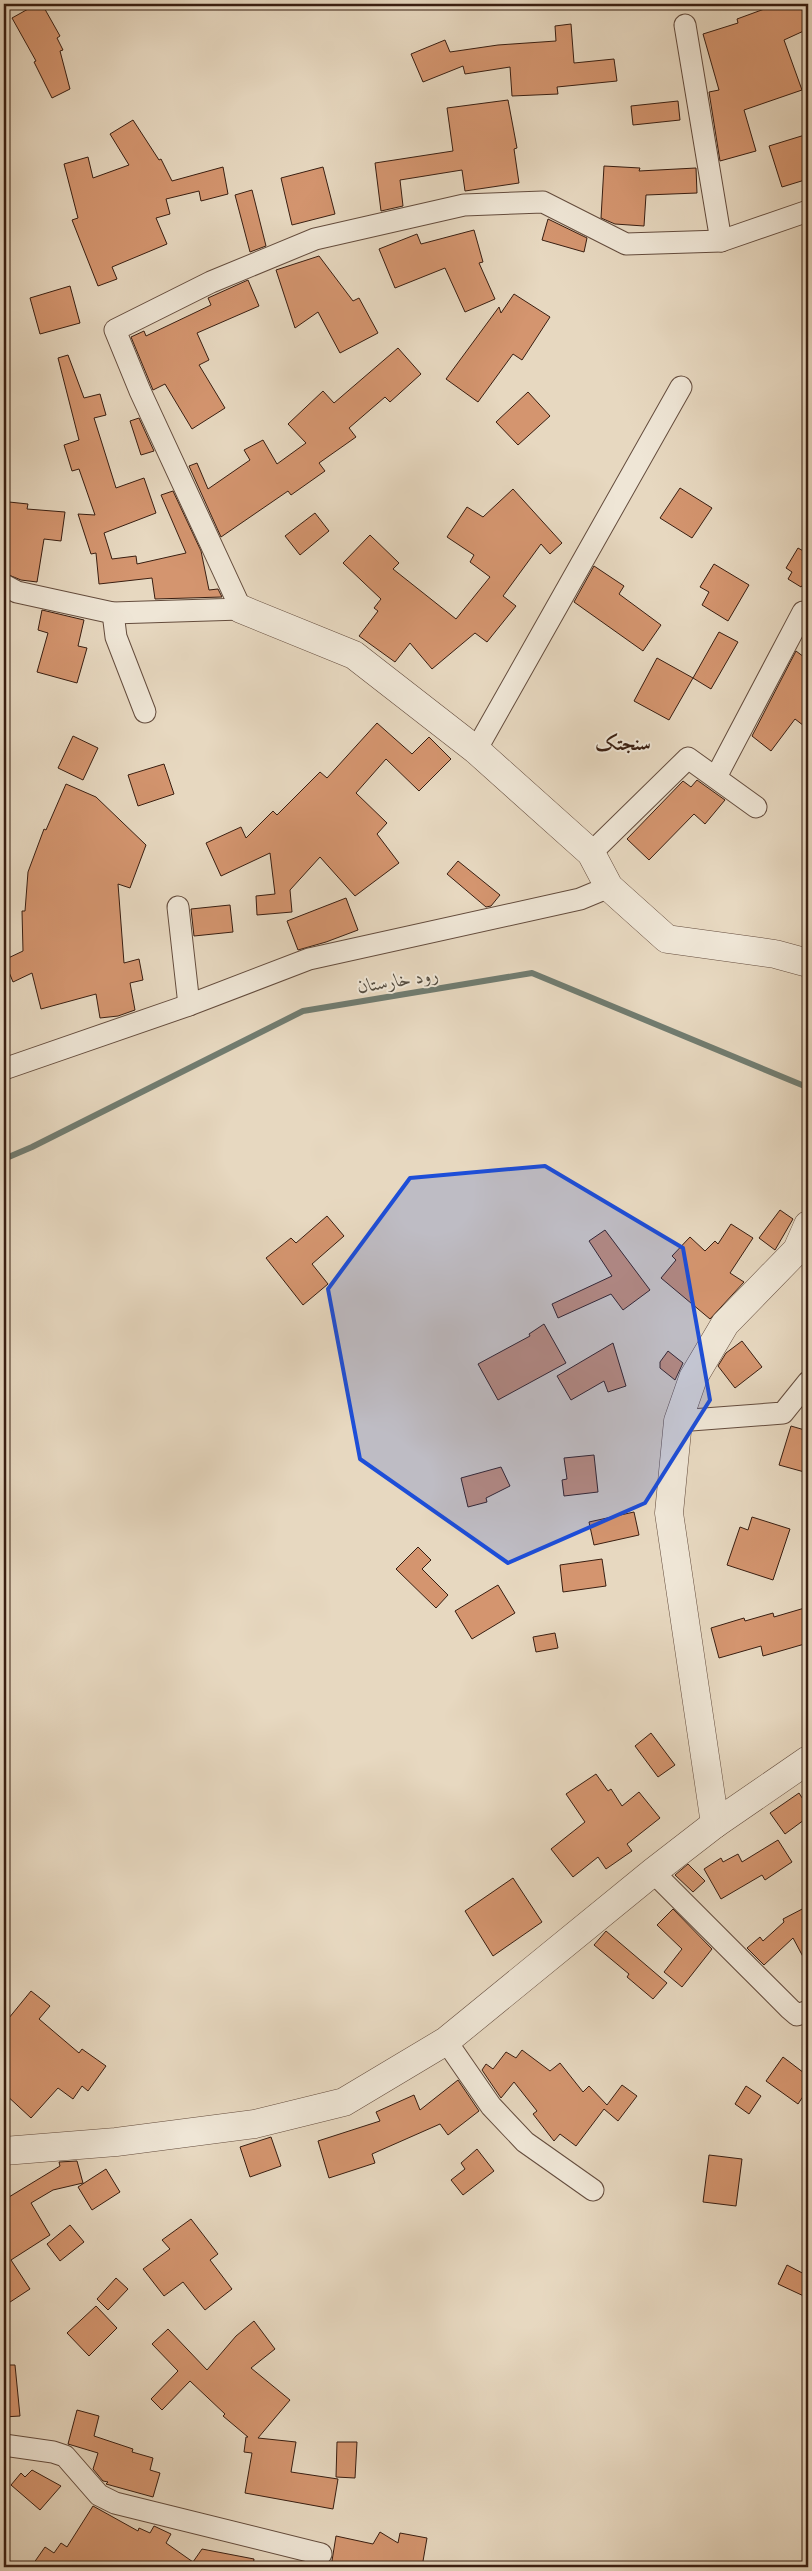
<svg xmlns="http://www.w3.org/2000/svg" width="812" height="2571" font-family="'IM FELL Great Primer',Amiri,serif">
  <style>
    .lines { fill: none; stroke-linecap: round; stroke-linejoin: round }
    .stream { stroke: #717c70; stroke-width: 6 }
    .building { fill: #d4956f; stroke: #391e11 }
    .minor-casing { stroke: #644c3d; stroke-width: 23 }
    .tertiary-casing { stroke: #644c3d; stroke-width: 29 }
    .minor { stroke: #efe6d6; stroke-width: 21 }
    .tertiary { stroke: #efe6d6; stroke-width: 28 }
    .marked { fill: #1d4ed8; fill-opacity: 0.2; stroke: #1d4ed8; stroke-width: 4; stroke-linejoin: round }
    .labels { text-anchor: middle; dominant-baseline: central; stroke-width: 4; stroke-linejoin: round; paint-order: stroke }
    .water-label { font-size: 19px; font-style: italic; fill: #554d41; stroke: #efe6d6 }
    .quarter-label { font-size: 20px; font-weight: bold; fill: #391e11; stroke: #efe6d6 }
  </style>
  <rect width="100%" height="100%" fill="#e7d8c0"/>
  <filter id="stains"><feTurbulence type="fractalNoise" baseFrequency=".004" numOctaves="4"/><feColorMatrix values="0 0 0 0 .2 0 0 0 0 .09 0 0 0 0 .02 0 0 0 .5 -.17"/></filter>
  <radialGradient id="worn" r=".72"><stop offset=".6" stop-color="#630" stop-opacity="0"/><stop offset="1" stop-color="#630" stop-opacity=".3"/></radialGradient>
  <g class="lines">
    <!-- stream -->
    <path class="stream" d="M4,1159L32,1147L303,1011L532,973L802,1085H808"/>
  </g>
  <!-- building -->
  <g class="building">
    <path d="M37,4H42L60,36L57,38L63,50L60,51L70,89L52,98L34,62L36,61L12,18Z"/>
    <path d="M778,4H808V29L784,40L802,90L744,110L756,151L720,161L709,92L719,90L703,34L738,23L737,19Z"/>
    <path d="M571,24L574,63L614,59L617,81L557,87L558,94L512,96L510,67L465,74L463,66L423,82L411,54L445,40L450,52L498,45L556,41L555,26Z"/>
    <path d="M508,100L517,148L514,149L519,183L465,191L462,170L400,180L403,206L381,211L375,163L453,151L447,108Z"/>
    <path d="M678,101L680,120L633,125L631,106Z"/>
    <path d="M133,120L159,160L161,159L172,181L223,167L228,194L201,201L199,191L166,199L170,214L156,218L167,244L112,267L117,279L98,286L72,220L78,218L64,164L88,157L93,178L129,165L110,134Z"/>
    <path d="M808,134V179L782,187L769,146Z"/>
    <path d="M604,166L640,168L639,171L696,168L697,193L646,195L644,226L615,224L601,218Z"/>
    <path d="M323,167L335,214L292,225L281,178Z"/>
    <path d="M252,190L266,246L250,252L235,195Z"/>
    <path d="M548,219L587,238L584,252L542,240Z"/>
    <path d="M474,230L483,262L479,263L495,299L465,312L445,268L395,288L379,249L417,234L421,244Z"/>
    <path d="M319,256L353,301L359,298L378,333L340,353L318,312L295,328L276,270Z"/>
    <path d="M248,280L259,306L197,333L209,360L199,365L225,408L192,429L165,384L153,390L131,337L144,331L146,336L211,305L208,298Z"/>
    <path d="M70,286L80,323L40,334L30,298Z"/>
    <path d="M514,294L550,317L522,360L513,354L478,402L446,379L499,307L501,313Z"/>
    <path d="M398,348L421,374L390,402L385,397L349,428L356,437L319,463L325,471L291,495L288,491L221,537L189,466L197,463L208,489L250,460L244,450L263,440L277,464L306,443L288,424L323,391L334,403Z"/>
    <path d="M68,355L84,398L100,394L106,415L94,418L116,488L144,478L156,513L104,533L112,559L136,556L137,564L186,553L161,495L173,491L201,551L209,590L218,589L222,597L155,599L152,578L99,584L96,553L91,554L78,514L95,515L79,469L72,471L64,445L79,440L58,358Z"/>
    <path d="M528,392L550,416L518,445L496,422Z"/>
    <path d="M139,418L154,451L141,455L130,421Z"/>
    <path d="M680,488L712,508L692,538L660,518Z"/>
    <path d="M513,489L562,543L550,554L541,544L503,596L516,606L487,642L475,633L432,669L410,643L395,662L359,636L378,611L374,608L381,599L343,563L370,535L399,563L393,569L456,619L490,577L470,562L474,555L447,537L467,507L483,517Z"/>
    <path d="M9,502L28,504L27,509L65,512L61,541L44,539L37,582L21,580L4,573V508L8,509Z"/>
    <path d="M315,513L329,531L300,555L285,536Z"/>
    <path d="M808,547V582L806,581L801,587L788,579L792,572L786,568L798,548L805,552Z"/>
    <path d="M714,564L749,585L728,621L702,605L709,592L700,587Z"/>
    <path d="M594,566L624,586L619,594L661,625L643,651L574,602Z"/>
    <path d="M42,610L84,620L78,646L87,648L77,683L37,672L48,633L38,630Z"/>
    <path d="M719,632L738,642L711,689L693,678Z"/>
    <path d="M796,651L808,660V729L795,719L771,751L752,736Z"/>
    <path d="M657,658L693,678L669,720L634,701Z"/>
    <path d="M377,723L412,754L429,737L451,759L419,791L386,759L356,793L387,823L377,834L399,863L355,896L320,857L290,890L292,912L257,915L256,896L275,894L270,853L221,876L206,843L241,827L246,838L273,811L277,815L320,772L327,778Z"/>
    <path d="M73,736L98,748L83,780L58,768Z"/>
    <path d="M164,764L174,794L138,806L128,775Z"/>
    <path d="M697,780L725,800L705,824L694,814L649,860L627,839L683,781L691,787Z"/>
    <path d="M66,784L96,797L146,845L130,888L118,884L124,963L139,959L143,980L130,983L135,1010L118,1016L100,1018L96,994L41,1009L32,973L13,982L4,960L23,951L22,911H25L28,872L44,829L46,830Z"/>
    <path d="M458,861L500,895L491,906L486,907L447,874Z"/>
    <path d="M346,898L358,930L326,942L298,950L287,921Z"/>
    <path d="M230,905L233,932L194,936L191,909Z"/>
    <path d="M780,1210L793,1219L775,1250L759,1238Z"/>
    <path d="M327,1216L344,1236L312,1264L328,1284L303,1305L266,1258L291,1238L296,1243Z"/>
    <path d="M731,1224L753,1238L730,1273L744,1282L710,1319L661,1278L676,1260L672,1256L690,1237L705,1251L715,1241L718,1244Z"/>
    <path d="M605,1230L650,1290L623,1310L611,1294L558,1318L552,1304L612,1276L589,1241Z"/>
    <path d="M544,1324L566,1363L498,1400L478,1364L530,1336L529,1334Z"/>
    <path d="M742,1341L762,1367L735,1388L718,1366L726,1353Z"/>
    <path d="M613,1343L626,1386L608,1392L604,1381L571,1400L557,1376Z"/>
    <path d="M668,1351L683,1363L675,1380L660,1368V1362Z"/>
    <path d="M791,1426L808,1431V1473L779,1465Z"/>
    <path d="M594,1455L598,1492L564,1496L562,1480L567,1479L564,1458Z"/>
    <path d="M501,1467L510,1486L486,1498L487,1502L468,1507L461,1478Z"/>
    <path d="M634,1512L639,1535L594,1545L589,1522Z"/>
    <path d="M752,1517L790,1529L773,1580L727,1565L740,1527L748,1530Z"/>
    <path d="M418,1547L431,1560L422,1569L448,1595L436,1608L396,1569Z"/>
    <path d="M602,1559L606,1586L563,1592L560,1565Z"/>
    <path d="M498,1585L515,1613L472,1639L455,1611Z"/>
    <path d="M808,1607V1643L763,1656L761,1646L719,1658L711,1628L744,1618L745,1621L773,1613L774,1617Z"/>
    <path d="M555,1633L558,1648L536,1652L533,1637Z"/>
    <path d="M651,1733L675,1765L658,1777L635,1746Z"/>
    <path d="M596,1774L608,1791L611,1789L622,1806L639,1792L660,1818L627,1844L632,1851L606,1869L598,1857L573,1877L551,1849L585,1822L566,1794Z"/>
    <path d="M799,1793L808,1807V1817L785,1834L770,1813Z"/>
    <path d="M778,1840L792,1862L765,1880L762,1875L721,1899L704,1869L721,1858L723,1862L738,1854L742,1862Z"/>
    <path d="M688,1864L705,1881L693,1892L675,1875Z"/>
    <path d="M513,1878L542,1922L493,1956L465,1911Z"/>
    <path d="M808,1906V1966L793,1938L764,1965L747,1948L760,1937L763,1941L784,1922L783,1919Z"/>
    <path d="M673,1909L712,1949L682,1987L664,1972L682,1949L657,1925Z"/>
    <path d="M606,1931L667,1983L653,1999L627,1977L629,1974L594,1945Z"/>
    <path d="M31,1991L50,2006L39,2019L79,2053L82,2049L106,2066L88,2091L82,2086L73,2099L58,2088L31,2118L4,2093V2024Z"/>
    <path d="M522,2050L550,2071L560,2063L583,2092L589,2086L607,2105L622,2085L637,2096L618,2121L604,2109L576,2146L560,2134L554,2141L533,2114L537,2111L514,2082L501,2098L482,2070L486,2064L493,2069L506,2052L516,2058Z"/>
    <path d="M783,2057L808,2076V2089L798,2104L766,2081Z"/>
    <path d="M458,2080L479,2111L448,2135L440,2124L372,2154L375,2163L329,2178L318,2141L380,2121L376,2112L414,2095L420,2110Z"/>
    <path d="M746,2086L761,2096L749,2114L735,2104Z"/>
    <path d="M271,2137L281,2166L250,2177L240,2147Z"/>
    <path d="M477,2149L494,2171L463,2195L451,2180L465,2169L461,2163Z"/>
    <path d="M709,2155L742,2159L736,2206L703,2202Z"/>
    <path d="M77,2161L83,2183L53,2190L31,2203L50,2235L11,2260L30,2289L4,2306V2200L60,2166L59,2162Z"/>
    <path d="M106,2169L120,2192L92,2210L78,2187Z"/>
    <path d="M191,2219L218,2254L210,2260L232,2289L205,2310L183,2282L164,2296L143,2269L170,2249L162,2240Z"/>
    <path d="M70,2225L84,2242L60,2261L47,2244Z"/>
    <path d="M787,2265L808,2276V2298L778,2284Z"/>
    <path d="M116,2278L128,2289L108,2310L97,2299Z"/>
    <path d="M96,2306L117,2328L89,2356L67,2333Z"/>
    <path d="M254,2321L275,2349L251,2368L290,2400L258,2438L296,2442L291,2472L338,2479L333,2509L245,2493L252,2453L244,2452L246,2437H248L223,2416L225,2414L190,2381L162,2410L151,2399L178,2371L152,2344L168,2329L207,2370L236,2336Z"/>
    <path d="M4,2365H15L20,2416L4,2417Z"/>
    <path d="M77,2410L99,2416L94,2436L133,2449L132,2452L153,2458L150,2470L160,2473L153,2497L106,2484L108,2482L103,2481L93,2469L98,2453L68,2444Z"/>
    <path d="M337,2442H357L355,2478L336,2477Z"/>
    <path d="M32,2470L61,2486L40,2510L11,2485L21,2473L25,2477Z"/>
    <path d="M93,2506L138,2531L139,2528L150,2533L154,2526L171,2534L166,2543L193,2562L202,2549L254,2559L253,2567H31L45,2547L54,2553L61,2543L67,2547Z"/>
    <path d="M380,2532L398,2543L400,2533L427,2538L422,2567H331L336,2536L373,2544Z"/>
  </g>
  <g class="lines">
    <!-- minor casing -->
    <g class="minor-casing">
      <g id="minor">
        <path d="M685,25L721,241"/>
        <path d="M4,585L17,592L113,613L241,609L140,391L115,330L211,282L315,239L464,205L543,202L626,244L721,241L808,211"/>
        <path d="M113,613L116,637L145,712"/>
        <path d="M476,750L681,387"/>
        <path d="M716,777L803,612"/>
        <path d="M591,853L688,758L756,807"/>
        <path d="M178,907L189,1005"/>
        <path d="M4,1069L189,1005L309,959L580,899L609,887"/>
        <path d="M678,1421L783,1413L808,1382"/>
        <path d="M653,1872L790,2009L797,2015L808,2011"/>
        <path d="M446,2041L491,2106L525,2142L593,2190"/>
        <path d="M4,2445L53,2452L65,2456L99,2495L115,2503L321,2554"/>
      </g>
    </g>
    <!-- tertiary casing -->
    <g class="tertiary-casing">
      <g id="tertiary">
        <path d="M241,609L354,655L476,750L591,853L609,887L667,939L775,954L808,963"/>
        <path d="M715,1824L669,1513L678,1421L693,1378L725,1324L797,1250L808,1225"/>
        <path d="M4,2151L116,2142L255,2124L344,2102L446,2041L653,1872L715,1824L808,1760"/>
      </g>
    </g>
    <!-- minor -->
    <use href="#minor" class="minor"/>
    <!-- tertiary -->
    <use href="#tertiary" class="tertiary"/>
  </g>
  <!-- marked area -->
  <path class="marked" d="M545,1166L683,1248L710,1400L645,1503L508,1563L360,1459L328,1289L410,1178Z"/>
  <g class="labels">
    <!-- water labels -->
    <g class="water-label">
      <text transform="translate(398 980) rotate(-9)">رود خارستان</text>
    </g>
    <!-- quarter labels -->
    <g class="quarter-label">
      <text x="623" y="743">سنجتک</text>
    </g>
  </g>
  <!-- margin -->
  <rect width="812" height="2571" fill="none" stroke="#e7d8c0" stroke-width="20"/>
  <rect x="5" y="5" width="802" height="2561" fill="none" stroke="#391e11" stroke-width="2.5"/>
  <rect x="10" y="10" width="792" height="2551" fill="none" stroke="#391e11"/>
  <rect width="100%" height="100%" filter="url(#stains)"/>
  <rect width="100%" height="100%" fill="url(#worn)"/>
</svg>
